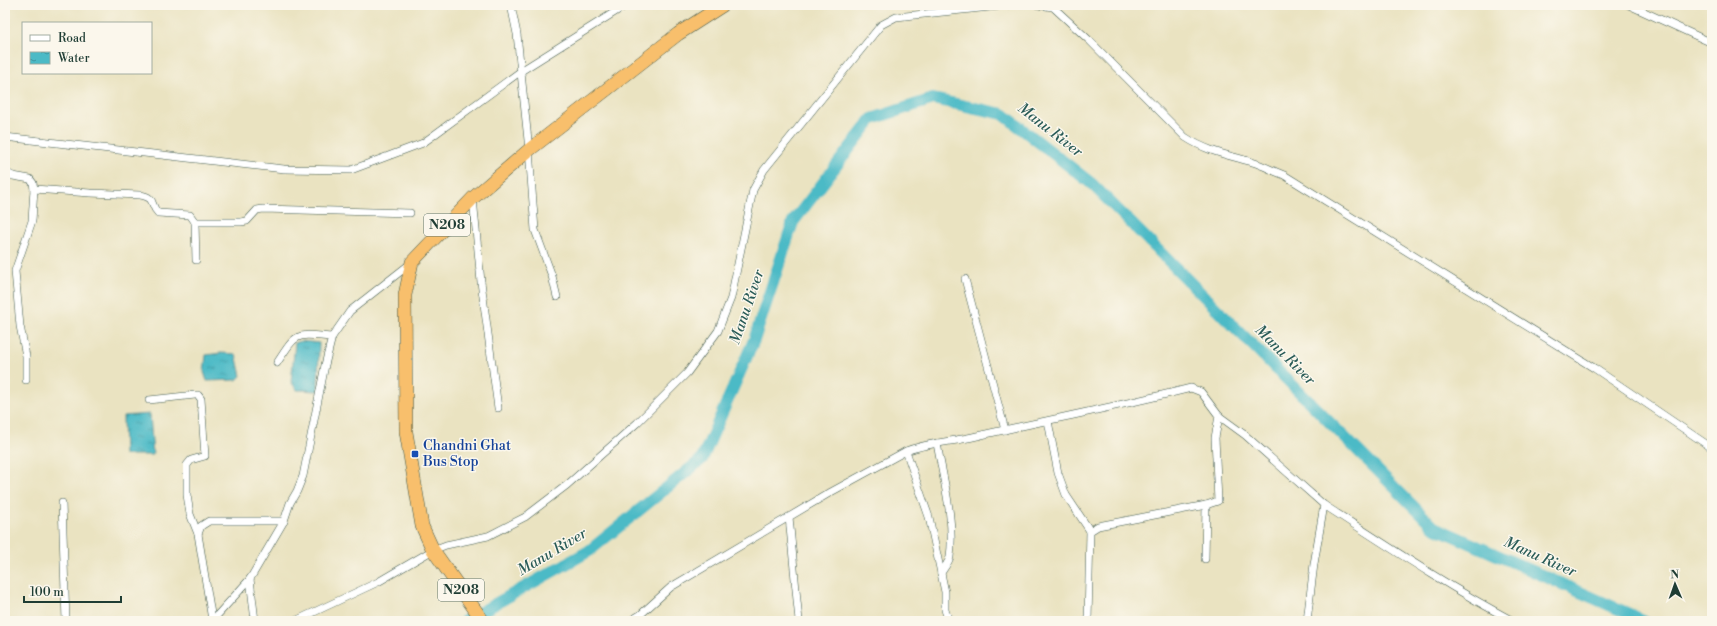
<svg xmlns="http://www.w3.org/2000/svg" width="1717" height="626" font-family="'Libre Bodoni',serif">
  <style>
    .water { fill: url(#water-ripples); stroke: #367c7d }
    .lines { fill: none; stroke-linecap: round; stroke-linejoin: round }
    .river { stroke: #4cbac6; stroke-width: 12 }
    .street-casing { stroke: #3d5649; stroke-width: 8 }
    .highway-casing { stroke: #3d5649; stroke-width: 14 }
    .street { stroke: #fff; stroke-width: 7 }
    .highway { stroke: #f8bf6c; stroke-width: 13 }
    .transit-dot { fill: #1a4fb4; stroke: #fbf7ec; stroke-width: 1.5 }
    .labels { text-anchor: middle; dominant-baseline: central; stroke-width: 3; stroke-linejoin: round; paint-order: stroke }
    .shield { fill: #fbf7ec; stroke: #61756b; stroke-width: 1 }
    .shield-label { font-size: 13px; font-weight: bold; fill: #1f3d34 }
    .transit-label { font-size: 14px; fill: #164399; stroke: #fbf7ec; text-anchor: start }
    .water-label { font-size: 15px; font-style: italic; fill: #2a5c58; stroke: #fbf7ec }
  </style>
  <defs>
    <pattern id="water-ripples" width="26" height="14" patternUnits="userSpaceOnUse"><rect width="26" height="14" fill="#4cbac6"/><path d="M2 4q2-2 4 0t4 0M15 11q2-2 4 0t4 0" fill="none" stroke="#3f98a2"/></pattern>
  </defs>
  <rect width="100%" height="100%" fill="#fbf7ec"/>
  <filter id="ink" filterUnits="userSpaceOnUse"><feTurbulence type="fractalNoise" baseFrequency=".025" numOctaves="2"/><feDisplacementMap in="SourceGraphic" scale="8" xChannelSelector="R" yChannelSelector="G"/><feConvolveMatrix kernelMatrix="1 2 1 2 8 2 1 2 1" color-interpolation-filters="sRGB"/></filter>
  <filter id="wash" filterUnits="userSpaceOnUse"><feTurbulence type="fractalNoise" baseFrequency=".012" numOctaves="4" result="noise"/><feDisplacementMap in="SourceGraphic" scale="16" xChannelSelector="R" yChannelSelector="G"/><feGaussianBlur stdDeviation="0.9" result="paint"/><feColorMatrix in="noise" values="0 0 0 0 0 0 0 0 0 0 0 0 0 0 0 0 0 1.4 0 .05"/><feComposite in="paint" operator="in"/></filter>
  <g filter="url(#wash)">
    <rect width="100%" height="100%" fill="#eae3c1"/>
    <!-- water -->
    <g class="water">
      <path d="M301,341L319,343L318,391L297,390L291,382L295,343Z"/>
      <path d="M221,353L236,354L241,376L237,380L207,381L204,372L206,355Z"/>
      <path d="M150,414L153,455H124L123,416Z"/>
    </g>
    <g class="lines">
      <!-- river -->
      <path class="river" d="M465,621L589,551L702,459L754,340L793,222L872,119L933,99L1003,114L1092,184L1434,527L1645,621"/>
    </g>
  </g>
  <g filter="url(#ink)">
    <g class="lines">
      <!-- street casing -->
      <g class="street-casing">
        <g id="street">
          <path d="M511,5L517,34L529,150L535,230L552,276L557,297"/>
          <path d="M1038,5L1053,7L1090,41L1185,137C1206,151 1228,155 1252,162C1263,165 1273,171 1284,175L1594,368L1712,448"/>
          <path d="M1629,5L1712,43"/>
          <path d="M5,137L284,169L351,170L423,143L521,71L626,5"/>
          <path d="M5,172L13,176L30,179L33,183L34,189L32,221L15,271L20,326L26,356V380"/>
          <path d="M34,189L90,193L140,195C157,198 149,204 158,213L190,215L195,222L196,260"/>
          <path d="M473,198L481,282L498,408"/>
          <path d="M195,222H241L247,221L257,210L263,209L410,213"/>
          <path d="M965,279L1005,430"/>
          <path d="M277,363C298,331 295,334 332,337"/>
          <path d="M149,400L195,395H198L201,399L205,456L191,460L187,465V495L190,514L198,534"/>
          <path d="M1048,421L1058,473L1066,495L1090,531"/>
          <path d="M937,443C943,479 955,520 950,557C949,562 944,568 941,573"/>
          <path d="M906,451L929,517L945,592V610L949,621"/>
          <path d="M62,503L66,621"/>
          <path d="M1324,505C1386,545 1447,586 1513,621"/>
          <path d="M789,517L799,621"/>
          <path d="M1205,559L1206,505"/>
          <path d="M250,579L255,621"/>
          <path d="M212,620L198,534L201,526L209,521H284"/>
          <path d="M212,621L250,579L284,521L290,503L297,491L303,476L325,365L332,337L350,311L410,264"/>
          <path d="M295,621L378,582L433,550L446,545L488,536L525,517L567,485L637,423L687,373L718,331L731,298L753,190L764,170L881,25L896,17L1009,5"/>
          <path d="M630,621L640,615L671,587L831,492L906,451C929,442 953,442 977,436C1048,420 1120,406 1191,388L1201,392L1219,416L1245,435L1324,505L1314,564L1307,621"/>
          <path d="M1088,621L1090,531L1098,526L1206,505L1218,501L1215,438L1219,416"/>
        </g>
      </g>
      <!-- highway casing -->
      <g class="highway-casing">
        <path id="highway" d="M483,621L433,550L422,526L406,432L405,295L412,262L473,198L529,150L678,34L723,5"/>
      </g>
      <!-- street -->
      <use href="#street" class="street"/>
      <!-- highway -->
      <use href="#highway" class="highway"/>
    </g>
  </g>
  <!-- markers -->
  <rect class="transit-dot" x="411" y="450" width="8" height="8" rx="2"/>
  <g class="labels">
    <!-- shield labels -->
    <g class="shield">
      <rect x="424" y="214" width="46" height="22" rx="3"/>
      <rect x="438" y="579" width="46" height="22" rx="3"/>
    </g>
    <g class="shield-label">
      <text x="447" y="225">N208</text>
      <text x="461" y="590">N208</text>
    </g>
    <!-- transit labels -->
    <g class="transit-label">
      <text x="423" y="446">Chandni Ghat<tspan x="423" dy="16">Bus Stop</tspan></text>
    </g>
    <!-- water labels -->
    <g class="water-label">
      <text transform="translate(1050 130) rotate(38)">Manu River</text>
      <text transform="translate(747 307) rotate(-71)">Manu River</text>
      <text transform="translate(1285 355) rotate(45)">Manu River</text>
      <text transform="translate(552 552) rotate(-31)">Manu River</text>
      <text transform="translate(1540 557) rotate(24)">Manu River</text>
    </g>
  </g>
  <!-- margin -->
  <rect width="1717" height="626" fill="none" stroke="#fbf7ec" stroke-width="20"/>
  <!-- legend -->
  <rect x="22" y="22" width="130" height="52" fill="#fbf7ec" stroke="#a3ada2"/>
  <rect x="30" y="35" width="20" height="6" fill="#ffffff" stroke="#a3ada2"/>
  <text x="58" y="42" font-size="12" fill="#1f3d34">Road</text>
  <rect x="30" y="52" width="20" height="12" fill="url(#water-ripples)" stroke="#a3ada2"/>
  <text x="58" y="62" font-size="12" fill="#1f3d34">Water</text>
  <!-- north arrow -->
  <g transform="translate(1675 584) rotate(358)" stroke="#fbf7ec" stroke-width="3" paint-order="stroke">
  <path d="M0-3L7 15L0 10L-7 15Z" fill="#1f3d34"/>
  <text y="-6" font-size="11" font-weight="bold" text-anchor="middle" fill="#1f3d34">N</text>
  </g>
  <!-- scale -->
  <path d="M24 596v6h97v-6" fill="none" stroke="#1f3d34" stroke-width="2"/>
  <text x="30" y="596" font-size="12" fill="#1f3d34" stroke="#fbf7ec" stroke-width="3" paint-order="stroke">100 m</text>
</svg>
